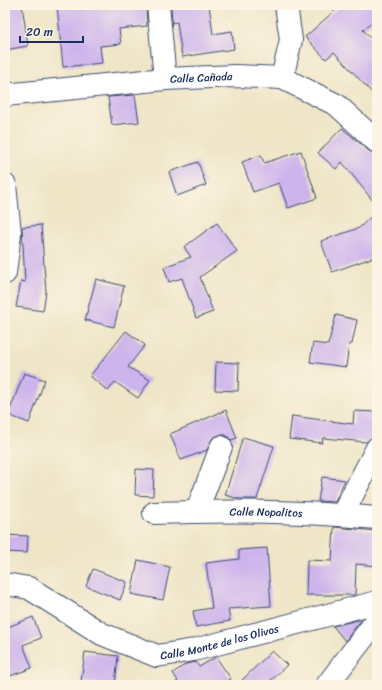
<svg xmlns="http://www.w3.org/2000/svg" width="382" height="690" font-family="Sriracha,sans-serif">
  <style>
    .building { fill: #cdb4ec }
    .lines { fill: none; stroke-linecap: round; stroke-linejoin: round }
    .minor-casing { stroke: #3b4a6e; stroke-width: 24 }
    .tertiary-casing { stroke: #3b4a6e; stroke-width: 24 }
    .minor { stroke: #fff; stroke-width: 22 }
    .tertiary { stroke: #fff; stroke-width: 22 }
    .labels { text-anchor: middle; dominant-baseline: central; stroke-width: 3.5; stroke-linejoin: round; paint-order: stroke }
    .street-label { font-size: 11px; fill: #1b2f5e; stroke: #fcf5e5 }
  </style>
  <rect width="100%" height="100%" fill="#fcf5e5"/>
  <filter id="ink" filterUnits="userSpaceOnUse"><feTurbulence type="fractalNoise" baseFrequency=".025" numOctaves="2"/><feDisplacementMap in="SourceGraphic" scale="8" xChannelSelector="R" yChannelSelector="G"/><feConvolveMatrix kernelMatrix="1 2 1 2 8 2 1 2 1" color-interpolation-filters="sRGB"/></filter>
  <filter id="wash" filterUnits="userSpaceOnUse"><feTurbulence type="fractalNoise" baseFrequency=".012" numOctaves="4" result="noise"/><feDisplacementMap in="SourceGraphic" scale="16" xChannelSelector="R" yChannelSelector="G"/><feGaussianBlur stdDeviation="0.9" result="paint"/><feColorMatrix in="noise" values="0 0 0 0 0 0 0 0 0 0 0 0 0 0 0 0 0 1.4 0 .05"/><feComposite in="paint" operator="in"/></filter>
  <g filter="url(#wash)">
    <rect width="100%" height="100%" fill="#efe5c7"/>
    <g id="blocks">
      <!-- building -->
      <g class="building">
        <path d="M22,5L28,46L5,50V8Z"/>
        <path d="M57,5H146L147,26L119,29L121,44L100,46L102,63L63,67Z"/>
        <path d="M171,5H209L213,34L232,31L234,49L182,57L177,22L172,23Z"/>
        <path d="M341,5H377V18L363,30L377,45V98L334,52L326,59L305,37Z"/>
        <path d="M135,95L139,122L112,125L108,97Z"/>
        <path d="M342,128L369,151L377,154V206L342,162L336,169L318,153Z"/>
        <path d="M301,151L317,198L288,208L279,183L253,192L242,162L261,155L264,163Z"/>
        <path d="M198,162L206,185L177,196L169,172Z"/>
        <path d="M377,211V256L332,272L321,241L359,228Z"/>
        <path d="M217,223L237,251L200,277L213,312L196,318L182,278L169,282L164,267L191,257L184,247Z"/>
        <path d="M41,225L46,292L43,311L16,307L21,281L25,282L22,227Z"/>
        <path d="M96,279L124,286L114,327L85,320Z"/>
        <path d="M336,315L357,320L352,344H349L346,367L310,362L313,343L328,345Z"/>
        <path d="M126,331L145,345L128,367L150,380L138,398L115,382L108,391L90,376Z"/>
        <path d="M216,362L239,363L238,391L215,390Z"/>
        <path d="M24,373L45,380L29,423L8,415Z"/>
        <path d="M226,410L237,438L231,440L226,435H219L213,438L207,450L181,460L170,434Z"/>
        <path d="M354,411L377,412L375,436L366,442L323,438L322,443L289,439L292,416L353,424Z"/>
        <path d="M243,437L274,446L257,499H239L225,495Z"/>
        <path d="M136,469L154,470L153,496L135,495Z"/>
        <path d="M322,477L345,480L335,502L318,501Z"/>
        <path d="M334,527L377,531V566L356,564L355,595H306L307,560L332,561Z"/>
        <path d="M5,535L28,536L27,553L5,552Z"/>
        <path d="M267,548L271,606L228,609L230,621L196,627L193,611L212,608L206,563L239,559V550Z"/>
        <path d="M138,560L170,567L163,600L131,594Z"/>
        <path d="M93,569L127,582L120,600L86,586Z"/>
        <path d="M33,617L41,638L23,645L32,668L10,676L5,663V628Z"/>
        <path d="M362,619L345,641L333,626Z"/>
        <path d="M272,651L287,665L266,685H237Z"/>
        <path d="M85,652L118,656L115,685L81,682Z"/>
        <path d="M216,657L231,679L221,685H172L178,681L173,673L186,664L196,662L199,667Z"/>
      </g>
    </g>
  </g>
  <g filter="url(#ink)">
    <use href="#blocks" fill-opacity="0" stroke="#3b4a6e" stroke-width="1"/>
    <g class="lines">
      <!-- minor casing -->
      <g class="minor-casing">
        <g id="minor">
          <path d="M158,5L165,79"/>
          <path d="M282,78L291,40L286,5"/>
          <path id="s1" d="M5,95L165,79L235,76L282,78L337,105L377,142"/>
          <path d="M5,185L10,233L5,273"/>
          <path d="M197,511L221,447"/>
          <path id="s2" d="M154,513C228,510 304,511 377,518"/>
          <path d="M342,515L377,448"/>
          <path d="M327,685L377,620"/>
        </g>
      </g>
      <!-- tertiary casing -->
      <g class="tertiary-casing">
        <g id="tertiary">
          <path id="s3" d="M5,584L29,588L102,634L157,656L194,650L377,602"/>
        </g>
      </g>
      <!-- minor -->
      <use href="#minor" class="minor"/>
      <!-- tertiary -->
      <use href="#tertiary" class="tertiary"/>
    </g>
  </g>
  <g class="labels">
    <!-- street labels -->
    <g class="street-label">
      <text stroke="none"><textPath href="#s1" startOffset="197">Calle Cañada</textPath></text>
      <text stroke="none"><textPath href="#s2" startOffset="112">Calle Nopalitos</textPath></text>
      <text stroke="none"><textPath href="#s3" startOffset="234">Calle Monte de los Olivos</textPath></text>
    </g>
  </g>
  <!-- margin -->
  <rect width="382" height="690" fill="none" stroke="#fcf5e5" stroke-width="20"/>
  <!-- scale -->
  <path d="M20 36v6h63v-6" fill="none" stroke="#1b2f5e" stroke-width="2"/>
  <text x="26" y="36" font-size="12" fill="#1b2f5e" stroke="#fcf5e5" stroke-width="3" paint-order="stroke">20 m</text>
</svg>
